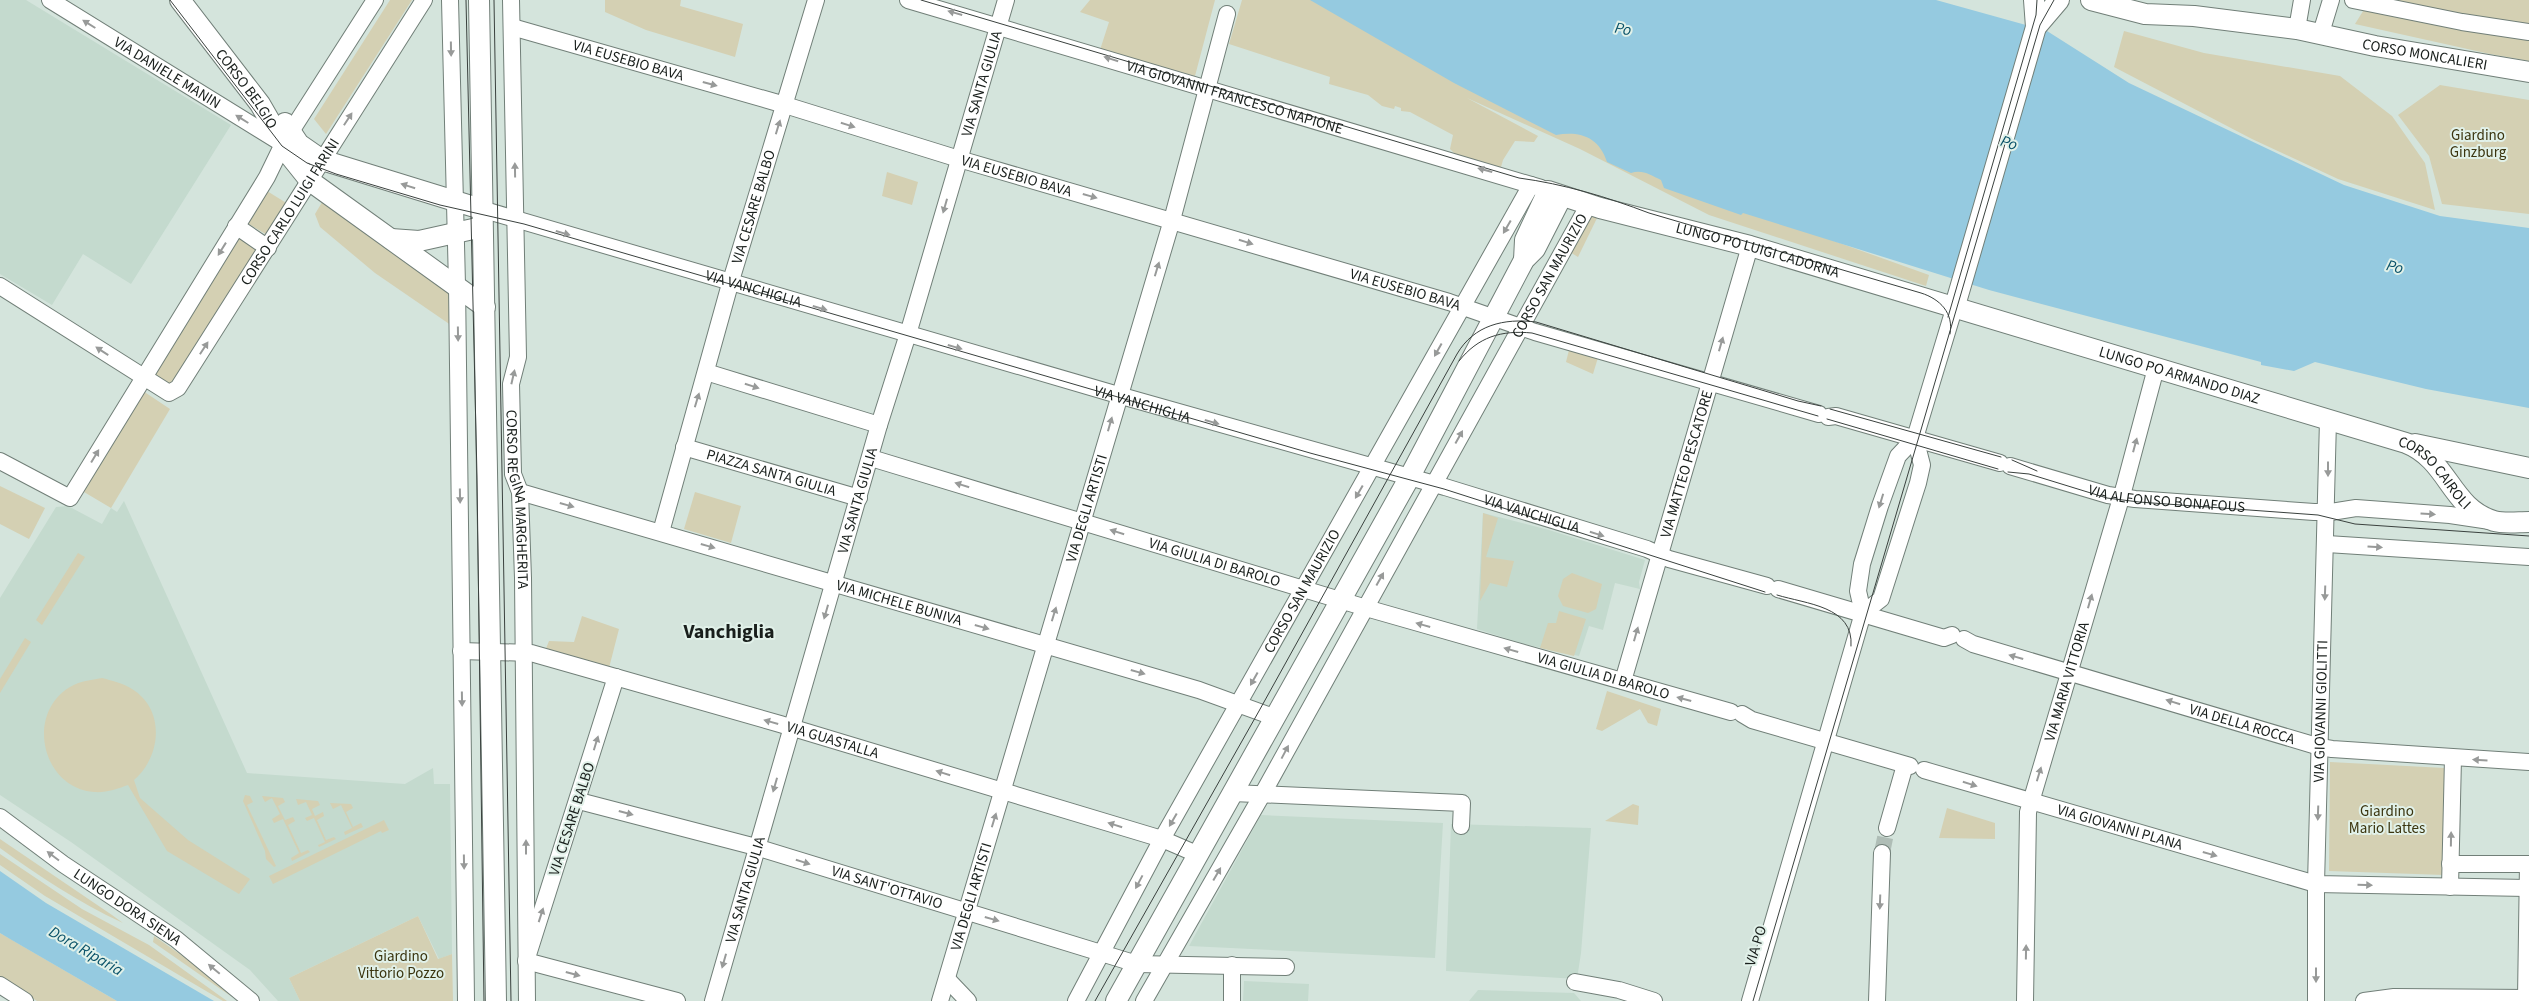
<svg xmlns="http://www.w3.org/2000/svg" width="2529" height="1001" font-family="'Source Sans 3',sans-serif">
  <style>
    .built { fill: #c4dace }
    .green { fill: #d4d0b3 }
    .water { fill: #95cae0 }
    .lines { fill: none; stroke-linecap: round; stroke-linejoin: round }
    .minor-tunnel { stroke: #afbdb6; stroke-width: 16; stroke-dasharray: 16 8; stroke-linecap: butt }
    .minor-casing { stroke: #717f78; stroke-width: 18 }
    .major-casing { stroke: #717f78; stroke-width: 22 }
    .minor { stroke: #fff; stroke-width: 16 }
    .major { stroke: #fff; stroke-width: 20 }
    .tram { stroke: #3a413e; stroke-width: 1 }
    .oneway { fill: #989a99 }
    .labels { text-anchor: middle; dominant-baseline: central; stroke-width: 4; stroke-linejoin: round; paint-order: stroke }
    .street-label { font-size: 15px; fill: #191f1c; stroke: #e1f1e9 }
    .park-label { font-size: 15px; fill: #3a340e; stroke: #e1f1e9 }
    .water-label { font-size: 16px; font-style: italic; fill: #085168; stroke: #e1f1e9 }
    .district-label { font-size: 20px; font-weight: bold; fill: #191f1c; stroke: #e1f1e9 }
  </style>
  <rect width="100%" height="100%" fill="#d4e4dc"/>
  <!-- built -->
  <g class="built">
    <path d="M0,0H26L231,125L131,284L83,254L52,305L0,274Z"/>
    <path d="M124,501L247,773L405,784L433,768L434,784H450L452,954L439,959L418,916L289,978L300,1001H278L250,970L71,842L0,795V598L56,507L68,506L102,524L111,508L117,512Z"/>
    <path d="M1483,513L1549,530L1645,560L1639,582L1640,589L1615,583L1603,630L1589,626L1579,656L1524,644L1477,629Z"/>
    <path d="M1261,815L1443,823L1435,958L1189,946Z"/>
    <path d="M1451,824L1591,828L1581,953L1577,979L1446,971Z"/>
    <path d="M1244,981L1309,984L1308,1001H1243Z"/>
    <path d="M1478,990L1574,993L1581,1001H1469Z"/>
  </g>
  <!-- green -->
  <g class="green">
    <path d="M390,0H412L326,134L314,119Z"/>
    <path d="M605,0H681L680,6L743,24L735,57L646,30L605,12Z"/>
    <path d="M1090,0H1215L1195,76L1100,50L1109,22L1080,12Z"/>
    <path d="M1242,0H1338L1581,126L1672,183L1929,275L1926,286L1709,215L1580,149L1467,98L1538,136L1534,142L1515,141L1503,160L1499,174L1467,166L1450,149L1453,135L1410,112L1401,111V108L1395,106L1394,109L1382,106L1368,95L1329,84L1330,77L1229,44Z"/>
    <path d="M2370,0H2529V61L2490,54L2355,24Z"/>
    <path d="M2124,31L2204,53L2340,76L2392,116L2425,163L2435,210L2338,179L2252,139L2114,67Z"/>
    <path d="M2440,85L2529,100V214L2442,204L2429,156L2398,115Z"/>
    <path d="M887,172L918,182L912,205L882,196Z"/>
    <path d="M267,191L288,204L269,236L247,223Z"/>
    <path d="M324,199L457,285L458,330L375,273L320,227L315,214Z"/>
    <path d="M1587,210L1599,214L1578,257L1565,249Z"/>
    <path d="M240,237L261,250L173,391L152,378Z"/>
    <path d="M1571,342L1600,351L1593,374L1566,362Z"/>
    <path d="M143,391L170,409L111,508L84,492Z"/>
    <path d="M0,486L45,508L29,539L0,524Z"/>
    <path d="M695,492L741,506L731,543L684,529Z"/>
    <path d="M1483,513L1498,518L1486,557L1514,561L1507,587L1490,583L1480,601Z"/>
    <path d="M78,553L85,557L42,625L36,620Z"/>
    <path d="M1572,573L1602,584L1596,609L1588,613L1563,606L1558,596L1563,579Z"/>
    <path d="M1559,611L1586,619L1574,656L1540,648L1548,623H1556Z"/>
    <path d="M582,616L619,629L609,668L545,651L549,641L574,642Z"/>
    <path d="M25,638L31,642L0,693V679Z"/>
    <path d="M102,678C113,681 123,683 132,689C166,710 161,757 134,780L140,798L188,840L250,879L239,894L167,851L128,785C117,789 106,793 94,792C42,788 25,714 70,687C80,681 91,680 102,678Z"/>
    <path d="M1607,691L1661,709L1657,726L1648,723L1640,709L1602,731L1596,729Z"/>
    <path d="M2330,762L2445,768L2444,875L2329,871Z"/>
    <path d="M245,795L250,796L253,802L247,805L276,866L274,867L266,859L265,851L243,801Z"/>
    <path d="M262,796L283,798L285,802L278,806L285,820L293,817L295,821L288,825L301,853L308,850L310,852L292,861L291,858L299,853L283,819L274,823L272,819L280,814L272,798L265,802Z"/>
    <path d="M296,799L318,801L320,805L312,809L315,816L323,812L324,816L317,820L326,840L334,837L336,839L319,847L318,845L325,842L314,818L307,821L305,818L312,815L306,802L298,805Z"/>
    <path d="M330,803L351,804L353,808L346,812L353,827L361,823L363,827L345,835L344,832L352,828L341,805L333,809Z"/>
    <path d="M1633,804L1639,806L1638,825L1605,821Z"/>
    <path d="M1947,808L1995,823V839L1939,838Z"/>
    <path d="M384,820L389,830L382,833L381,831L273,884L269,876Z"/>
    <path d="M0,839L112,915L123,923C79,903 39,876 0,848Z"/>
    <path d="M0,854L82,909L149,945L227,1001H223L45,896L0,865Z"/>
    <path d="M418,916L438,959L452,954L453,1001H300L289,978Z"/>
    <path d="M0,933L117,1001H37L0,978Z"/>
    <path d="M154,936L194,964L232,997L153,942Z"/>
  </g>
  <!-- water -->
  <g class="water">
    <path d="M1310,0H1936L2047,31L2129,83L2344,185L2440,216L2529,228V408L2426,389L2315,362L2294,371L2261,365V362L1989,290L1743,213L1741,215L1664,188L1661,180C1651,175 1642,169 1631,173L1607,162C1599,137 1580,131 1556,135L1454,83Z"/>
    <path d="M0,871L46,903L214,1001H117L10,939L0,933Z"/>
  </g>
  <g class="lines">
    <!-- minor-tunnel -->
    <path class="minor-tunnel" d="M1882,853L1887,828"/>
    <!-- minor casing -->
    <g class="minor-casing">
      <g id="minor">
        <path id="s1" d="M50,0L283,144"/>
        <path d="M450,0L457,285L466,1001"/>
        <path id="s2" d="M511,0L518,357L511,384L513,474L520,492L523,578L527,1001"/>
        <path id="s3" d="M908,0L1541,188"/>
        <path d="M2353,0L2462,22L2529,32"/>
        <path id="s4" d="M512,27L785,105L959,159L1449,302L1535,332L1819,414"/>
        <path d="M2297,29L2302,0"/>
        <path d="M2321,33L2331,0"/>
        <path id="s5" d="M481,209L1118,395L1445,487L1647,549L1669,559L1767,586"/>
        <path d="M236,226L268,248"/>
        <path id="s6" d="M0,286L169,393L178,388L424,0"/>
        <path d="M706,372L879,425"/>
        <path d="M1828,417L1836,416L2000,463"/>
        <path id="s7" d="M684,447L859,498"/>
        <path id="s8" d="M871,458L1373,610L1731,712"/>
        <path d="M0,461L70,498L267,177L283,144L375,0"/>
        <path id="s9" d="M2010,466L2108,495L2135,499L2314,512H2331L2356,508L2450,515L2490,521"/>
        <path id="s10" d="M520,492L1199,690L1276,718"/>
        <path id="s11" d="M661,532L730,284L816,0"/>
        <path d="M2327,544L2529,557"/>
        <path d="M1778,589L1944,638L1952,635"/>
        <path d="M1863,613L1881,599L1918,483L1922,465L1915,438L1954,309"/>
        <path id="s12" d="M1964,639L1973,644L2320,747L2332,749L2529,762"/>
        <path id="s13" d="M461,651L531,653L780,724L1162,839L1199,855"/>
        <path d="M616,677L526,961L677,1001"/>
        <path id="s14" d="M1623,681L1750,246"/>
        <path d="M1742,714L1752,720L1910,766"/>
        <path id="s15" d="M1924,770L2316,884L2527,888"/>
        <path d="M1233,793L1462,803L1461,826"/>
        <path id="s16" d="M579,801L756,847L1137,964L1286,967"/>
        <path id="s17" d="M0,817L63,864L176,939L251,1001"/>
        <path d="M1887,828L1905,765"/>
        <path d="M2450,864H2529"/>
        <path d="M2450,887L2453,758"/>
        <path d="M947,979L968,1001"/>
        <path d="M1575,982L1619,990L1654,1001"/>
        <path d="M0,985L25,1001"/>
        <path d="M2526,998L2528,864"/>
        <path id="s18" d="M713,1001L879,425L908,334L1006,0"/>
        <path id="s19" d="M940,1001L1172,220L1227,14"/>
        <path id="s20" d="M1076,1001L1162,839L1531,185"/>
        <path id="s21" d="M1144,1001L1262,795L1589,204"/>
        <path d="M1232,1001V965"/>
        <path d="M1750,1001L1863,613L1858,591L1862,564L1880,506L1898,456L1915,438"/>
        <path d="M1877,1001L1882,853"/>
        <path id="s22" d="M2025,1001L2028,812L2124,488L2156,368"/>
        <path id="s23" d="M2316,1001V884L2328,420"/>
        <path d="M2364,1001L2394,997L2529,998"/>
      </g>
    </g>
    <!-- major casing -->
    <g class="major-casing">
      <g id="major">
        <path id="s24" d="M180,0L260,104L290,156L310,181L485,307"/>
        <path d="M479,0L496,1001"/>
        <path id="s25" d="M2091,0L2145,14L2194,16L2297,29L2375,46L2529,72"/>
        <path d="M2036,27L2059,0"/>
        <path d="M285,123L299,144L322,160L481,209"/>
        <path d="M391,239L419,241L482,227"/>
        <path id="s26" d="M1524,260L1525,240L1548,191L1600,208L1750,246L2406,443C2449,460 2450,508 2494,521C2504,524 2518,522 2529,522"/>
        <path d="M1954,309L2036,27L2034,0"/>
        <path d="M2415,444L2529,468"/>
        <path d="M1116,1001L1408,480L1524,260L1535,249L1562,196"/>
      </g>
    </g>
    <!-- minor -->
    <use href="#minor" class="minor"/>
    <!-- major -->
    <use href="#major" class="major"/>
    <!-- tram -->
    <g class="tram">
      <path id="s27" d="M170,0L282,146L307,163L336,174L440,205L524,224L1310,453L1444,489L1765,592"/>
      <path d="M466,0L477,477L484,1001"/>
      <path d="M494,0L511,1001"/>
      <path d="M921,0L1519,178C1564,184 1607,197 1649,213L1921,293C1940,299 1954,313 1950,334"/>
      <path d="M1948,317L2036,15L2037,0"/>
      <path d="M1459,361C1478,337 1501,330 1532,333L1818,416"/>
      <path d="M1830,409L2001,457"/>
      <path d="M1827,419L1998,469"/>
      <path d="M2012,460L2037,471"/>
      <path d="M2008,472L2029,474L2107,498L2139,502L2318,515L2355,524L2529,536"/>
      <path d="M1777,595C1806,604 1854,606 1851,646"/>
      <path d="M1095,1001L1259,711L1457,354C1474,325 1504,318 1536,322L1798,401L1821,406"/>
      <path d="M1753,1001L2040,25L2054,0"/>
    </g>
  </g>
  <!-- one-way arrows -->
  <defs><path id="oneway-solid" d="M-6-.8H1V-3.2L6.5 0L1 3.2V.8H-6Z" transform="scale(1.25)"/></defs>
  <g class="oneway">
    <use href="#oneway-solid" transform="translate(955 13) rotate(-164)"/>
    <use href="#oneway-solid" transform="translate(89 24) rotate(-148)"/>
    <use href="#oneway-solid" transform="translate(451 49) rotate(89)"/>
    <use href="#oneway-solid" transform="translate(1111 59) rotate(-163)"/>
    <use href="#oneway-solid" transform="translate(710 84) rotate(15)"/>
    <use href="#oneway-solid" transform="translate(242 119) rotate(-148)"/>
    <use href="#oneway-solid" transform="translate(348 119) rotate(-57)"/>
    <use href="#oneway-solid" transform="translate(848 125) rotate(17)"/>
    <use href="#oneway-solid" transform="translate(778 127) rotate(-73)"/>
    <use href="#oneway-solid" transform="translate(515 170) rotate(-91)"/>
    <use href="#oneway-solid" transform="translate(1485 170) rotate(-165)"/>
    <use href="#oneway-solid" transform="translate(408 186) rotate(-163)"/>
    <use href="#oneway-solid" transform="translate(1090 196) rotate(16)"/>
    <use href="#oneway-solid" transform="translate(945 206) rotate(106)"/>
    <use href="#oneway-solid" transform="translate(1507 227) rotate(120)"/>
    <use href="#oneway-solid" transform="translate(563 233) rotate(16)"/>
    <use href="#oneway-solid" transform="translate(1246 242) rotate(17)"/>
    <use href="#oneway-solid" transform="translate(222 249) rotate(122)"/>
    <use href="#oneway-solid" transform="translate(1157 269) rotate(-73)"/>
    <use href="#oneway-solid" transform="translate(820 308) rotate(16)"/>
    <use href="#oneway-solid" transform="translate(458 334) rotate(89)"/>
    <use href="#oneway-solid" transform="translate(1721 344) rotate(-74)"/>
    <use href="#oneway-solid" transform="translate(955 347) rotate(16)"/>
    <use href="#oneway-solid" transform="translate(204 348) rotate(-57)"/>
    <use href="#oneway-solid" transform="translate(1438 350) rotate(119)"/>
    <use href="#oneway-solid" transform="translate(102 351) rotate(-147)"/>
    <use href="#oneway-solid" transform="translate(513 377) rotate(-77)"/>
    <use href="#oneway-solid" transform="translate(752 386) rotate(17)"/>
    <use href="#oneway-solid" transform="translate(697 400) rotate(-73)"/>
    <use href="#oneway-solid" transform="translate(1212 422) rotate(16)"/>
    <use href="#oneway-solid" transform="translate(1110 424) rotate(-74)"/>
    <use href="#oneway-solid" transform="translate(1459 437) rotate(-61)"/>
    <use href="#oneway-solid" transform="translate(2135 445) rotate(-75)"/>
    <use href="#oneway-solid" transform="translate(95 456) rotate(-59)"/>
    <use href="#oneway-solid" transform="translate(2328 469) rotate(90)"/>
    <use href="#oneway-solid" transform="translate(962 485) rotate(-163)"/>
    <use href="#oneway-solid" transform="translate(1359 492) rotate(120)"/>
    <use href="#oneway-solid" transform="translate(460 496) rotate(89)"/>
    <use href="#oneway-solid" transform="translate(1881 501) rotate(107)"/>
    <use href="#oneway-solid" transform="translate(567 505) rotate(16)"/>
    <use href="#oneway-solid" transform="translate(2428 514) rotate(4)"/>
    <use href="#oneway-solid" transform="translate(1117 532) rotate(-163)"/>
    <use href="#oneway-solid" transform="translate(1597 534) rotate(17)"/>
    <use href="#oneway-solid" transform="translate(708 546) rotate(16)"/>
    <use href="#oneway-solid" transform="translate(2375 547) rotate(4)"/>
    <use href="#oneway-solid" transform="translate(1380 579) rotate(-61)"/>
    <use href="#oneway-solid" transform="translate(2325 593) rotate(92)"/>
    <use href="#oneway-solid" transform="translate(2090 601) rotate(-74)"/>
    <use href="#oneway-solid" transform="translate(826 612) rotate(106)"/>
    <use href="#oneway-solid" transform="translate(1054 614) rotate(-73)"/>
    <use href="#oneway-solid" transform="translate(1423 625) rotate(-164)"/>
    <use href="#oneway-solid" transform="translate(982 627) rotate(16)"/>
    <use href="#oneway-solid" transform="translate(1636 634) rotate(-74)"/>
    <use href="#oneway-solid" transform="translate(1511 650) rotate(-164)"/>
    <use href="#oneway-solid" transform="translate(2016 657) rotate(-164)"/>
    <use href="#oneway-solid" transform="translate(1138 672) rotate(16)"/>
    <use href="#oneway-solid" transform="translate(1254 679) rotate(119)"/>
    <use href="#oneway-solid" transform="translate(462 699) rotate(89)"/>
    <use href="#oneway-solid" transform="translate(1684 699) rotate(-165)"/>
    <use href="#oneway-solid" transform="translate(2173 702) rotate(-163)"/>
    <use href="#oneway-solid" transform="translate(771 722) rotate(-164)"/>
    <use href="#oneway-solid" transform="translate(596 743) rotate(-73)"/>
    <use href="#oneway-solid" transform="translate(1285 752) rotate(-62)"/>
    <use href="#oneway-solid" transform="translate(2480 760) rotate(-177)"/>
    <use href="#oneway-solid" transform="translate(943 773) rotate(-163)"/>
    <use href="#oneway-solid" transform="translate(2039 774) rotate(-73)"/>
    <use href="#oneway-solid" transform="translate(1970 784) rotate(17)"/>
    <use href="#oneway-solid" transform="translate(775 785) rotate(106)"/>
    <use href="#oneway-solid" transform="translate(626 813) rotate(15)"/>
    <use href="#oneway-solid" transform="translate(2318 813) rotate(92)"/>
    <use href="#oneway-solid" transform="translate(994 820) rotate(-73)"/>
    <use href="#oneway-solid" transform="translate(1173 820) rotate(120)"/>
    <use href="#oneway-solid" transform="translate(1115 825) rotate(-163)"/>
    <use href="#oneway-solid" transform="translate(2451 839) rotate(-89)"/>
    <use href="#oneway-solid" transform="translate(526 847) rotate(-90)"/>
    <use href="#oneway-solid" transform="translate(2210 854) rotate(16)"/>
    <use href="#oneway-solid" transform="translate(53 856) rotate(-143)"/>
    <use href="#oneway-solid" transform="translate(464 862) rotate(89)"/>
    <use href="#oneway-solid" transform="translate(803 862) rotate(17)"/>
    <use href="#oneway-solid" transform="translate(1217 874) rotate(-60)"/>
    <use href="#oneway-solid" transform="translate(1139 882) rotate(118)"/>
    <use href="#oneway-solid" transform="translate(2365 885) rotate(2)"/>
    <use href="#oneway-solid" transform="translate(1880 902) rotate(92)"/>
    <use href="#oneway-solid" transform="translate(541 915) rotate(-72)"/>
    <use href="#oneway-solid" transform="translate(992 919) rotate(16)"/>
    <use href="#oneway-solid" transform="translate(2026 952) rotate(-89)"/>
    <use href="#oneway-solid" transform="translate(724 961) rotate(106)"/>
    <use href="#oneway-solid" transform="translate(214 969) rotate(-140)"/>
    <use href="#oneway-solid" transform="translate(573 974) rotate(15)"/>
    <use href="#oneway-solid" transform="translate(2316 975) rotate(90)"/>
  </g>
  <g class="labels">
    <!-- street labels -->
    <g class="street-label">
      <text stroke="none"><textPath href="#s25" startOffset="339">CORSO MONCALIERI</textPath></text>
      <text stroke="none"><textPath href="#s4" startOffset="121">VIA EUSEBIO BAVA</textPath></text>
      <text stroke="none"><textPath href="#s1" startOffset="138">VIA DANIELE MANIN</textPath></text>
      <text stroke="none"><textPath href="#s18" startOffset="956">VIA SANTA GIULIA</textPath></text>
      <text stroke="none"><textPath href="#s24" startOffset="111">CORSO BELGIO</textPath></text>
      <text stroke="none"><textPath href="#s3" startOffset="341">VIA GIOVANNI FRANCESCO NAPIONE</textPath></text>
      <text stroke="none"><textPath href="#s4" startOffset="526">VIA EUSEBIO BAVA</textPath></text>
      <text stroke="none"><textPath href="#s11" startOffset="338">VIA CESARE BALBO</textPath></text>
      <text stroke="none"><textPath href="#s6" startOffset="419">CORSO CARLO LUIGI FARINI</textPath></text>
      <text stroke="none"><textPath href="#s26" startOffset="292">LUNGO PO LUIGI CADORNA</textPath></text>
      <text stroke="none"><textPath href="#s21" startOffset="831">CORSO SAN MAURIZIO</textPath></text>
      <text stroke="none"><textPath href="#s5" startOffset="284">VIA VANCHIGLIA</textPath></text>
      <text stroke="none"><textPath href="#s4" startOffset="931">VIA EUSEBIO BAVA</textPath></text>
      <text stroke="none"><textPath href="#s26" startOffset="732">LUNGO PO ARMANDO DIAZ</textPath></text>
      <text stroke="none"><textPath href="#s27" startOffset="1084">VIA VANCHIGLIA</textPath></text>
      <text stroke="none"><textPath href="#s14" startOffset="226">VIA MATTEO PESCATORE</textPath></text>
      <text stroke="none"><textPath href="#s7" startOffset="91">PIAZZA SANTA GIULIA</textPath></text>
      <text stroke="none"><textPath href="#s26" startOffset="1010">CORSO CAIROLI</textPath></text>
      <text stroke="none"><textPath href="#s9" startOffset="161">VIA ALFONSO BONAFOUS</textPath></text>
      <text stroke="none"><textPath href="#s2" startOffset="501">CORSO REGINA MARGHERITA</textPath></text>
      <text stroke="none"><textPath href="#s18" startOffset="521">VIA SANTA GIULIA</textPath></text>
      <text stroke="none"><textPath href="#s19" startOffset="514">VIA DEGLI ARTISTI</textPath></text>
      <text stroke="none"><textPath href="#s5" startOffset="1094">VIA VANCHIGLIA</textPath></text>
      <text stroke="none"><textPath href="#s8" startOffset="359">VIA GIULIA DI BAROLO</textPath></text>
      <text stroke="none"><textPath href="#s20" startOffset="468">CORSO SAN MAURIZIO</textPath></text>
      <text stroke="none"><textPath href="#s10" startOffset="395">VIA MICHELE BUNIVA</textPath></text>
      <text stroke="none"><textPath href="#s8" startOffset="764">VIA GIULIA DI BAROLO</textPath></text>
      <text stroke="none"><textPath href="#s22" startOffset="325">VIA MARIA VITTORIA</textPath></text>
      <text stroke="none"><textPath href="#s23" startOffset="290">VIA GIOVANNI GIOLITTI</textPath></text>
      <text stroke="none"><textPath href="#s12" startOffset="291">VIA DELLA ROCCA</textPath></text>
      <text stroke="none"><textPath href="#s13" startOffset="384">VIA GUASTALLA</textPath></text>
      <text transform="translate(572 819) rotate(-72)">VIA CESARE BALBO</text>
      <text stroke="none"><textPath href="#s15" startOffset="204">VIA GIOVANNI PLANA</textPath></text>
      <text stroke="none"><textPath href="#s16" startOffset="320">VIA SANT'OTTAVIO</textPath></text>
      <text stroke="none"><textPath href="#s18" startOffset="116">VIA SANTA GIULIA</textPath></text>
      <text stroke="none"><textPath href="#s19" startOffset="109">VIA DEGLI ARTISTI</textPath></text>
      <text stroke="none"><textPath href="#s17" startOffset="156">LUNGO DORA SIENA</textPath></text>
      <text transform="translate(1756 946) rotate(-73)">VIA PO</text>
    </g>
    <!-- park labels -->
    <g class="park-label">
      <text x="2478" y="135">Giardino<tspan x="2478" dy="17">Ginzburg</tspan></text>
      <text x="2387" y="811">Giardino<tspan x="2387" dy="17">Mario Lattes</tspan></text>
      <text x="401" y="956">Giardino<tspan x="401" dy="17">Vittorio Pozzo</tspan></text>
    </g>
    <!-- water labels -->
    <g class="water-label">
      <text transform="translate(1623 29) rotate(10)">Po</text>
      <text transform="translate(2009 143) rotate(18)">Po</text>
      <text transform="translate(2395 267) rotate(15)">Po</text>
      <text transform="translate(86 951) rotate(30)">Dora Riparia</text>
    </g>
    <!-- district labels -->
    <g class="district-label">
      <text x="729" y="632">Vanchiglia</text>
    </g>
  </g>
</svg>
